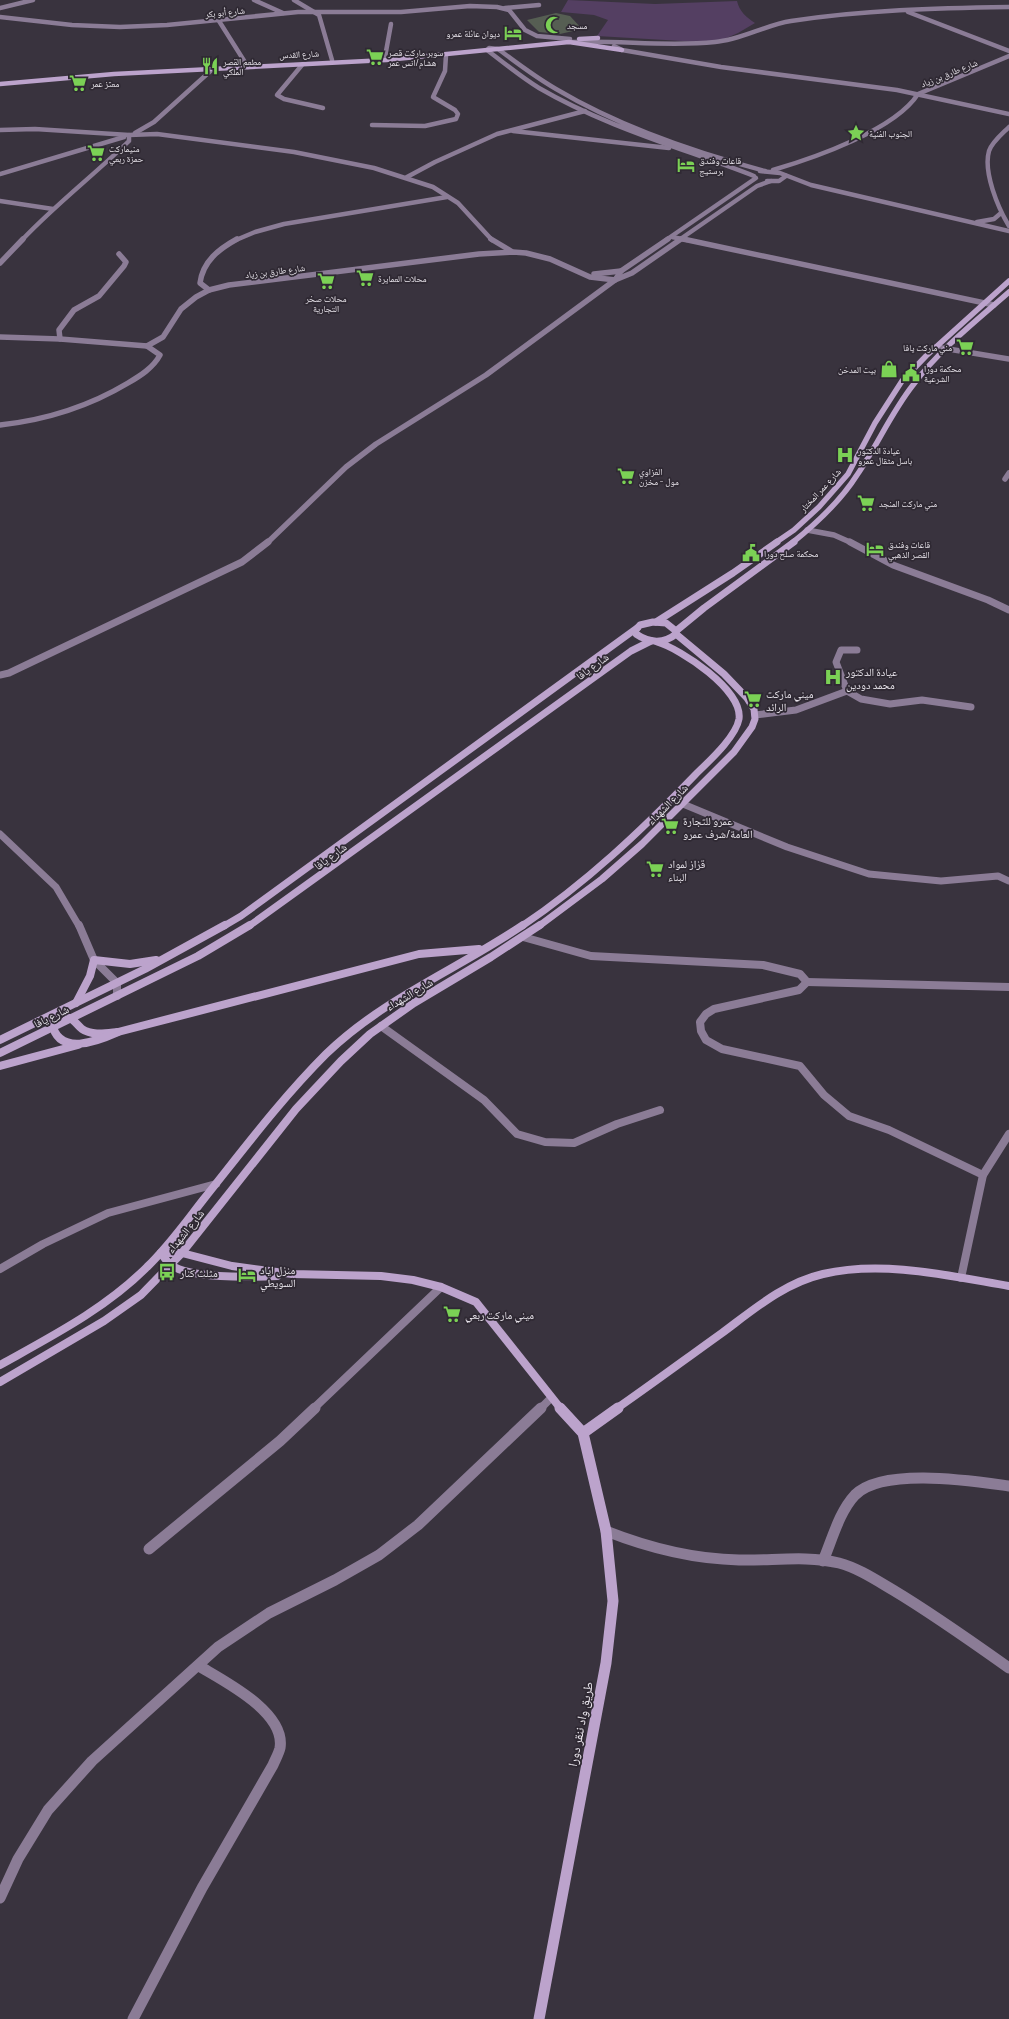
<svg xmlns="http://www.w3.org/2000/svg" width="1009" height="2019" font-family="Barlow,'Noto Naskh Arabic',sans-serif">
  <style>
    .green { fill: #543f62 }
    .building { fill: #565e53 }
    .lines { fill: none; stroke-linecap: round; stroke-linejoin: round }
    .street-far4 { stroke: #8b7c96; stroke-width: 4.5 }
    .street-far3 { stroke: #8b7c96; stroke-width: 5.5 }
    .street-far2 { stroke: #8b7c96; stroke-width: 7 }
    .street-far1 { stroke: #8b7c96; stroke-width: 8 }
    .street { stroke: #8b7c96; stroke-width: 11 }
    .secondary-far4 { stroke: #bca3cc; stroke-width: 4.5 }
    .secondary-far3 { stroke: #bca3cc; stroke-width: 5.5 }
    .secondary-far2 { stroke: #bca3cc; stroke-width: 7 }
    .secondary-far1 { stroke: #bca3cc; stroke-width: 8 }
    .secondary { stroke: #bca3cc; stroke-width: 11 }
    .labels { text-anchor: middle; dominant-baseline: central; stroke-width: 3.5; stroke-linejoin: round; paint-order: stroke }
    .far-street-label { font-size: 9px; fill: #e9e5ec; stroke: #2f2933 }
    .far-poi-label { font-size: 9px; fill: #e9e5ec; stroke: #2f2933; text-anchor: start }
    .street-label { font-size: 11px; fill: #e9e5ec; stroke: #2f2933 }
    .poi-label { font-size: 11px; fill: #e9e5ec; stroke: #2f2933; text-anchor: start }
    .near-street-label { font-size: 13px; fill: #e9e5ec; stroke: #2f2933 }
  </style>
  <rect width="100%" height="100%" fill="#39333e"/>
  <!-- green -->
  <path class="green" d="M568,0L655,4L737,1C739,11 747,18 755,23L738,33L720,41L699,42L597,36L608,20L594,15L561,12Z"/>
  <!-- building -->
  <path class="building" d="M556,13L570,16L582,29L560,34L539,32L527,20Z"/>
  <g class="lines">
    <!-- street-far4 -->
    <g class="street-far4">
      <path d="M254,0L283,13"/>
      <path d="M294,0L319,15L332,60"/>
      <path d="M0,8L33,0"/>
      <path d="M505,8L539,5"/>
      <path d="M908,12L1009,51"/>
      <path d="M0,17L72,25L120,27L167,25L298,12H401L470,6L497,7L509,10L525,30L537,36L570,39"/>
      <path d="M219,21L248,67"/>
      <path d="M572,42C620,40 667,47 715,42C741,40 765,25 791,21C863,10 936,8 1009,7"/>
      <path d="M614,46L622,50L721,67L897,90L1009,114"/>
      <path d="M385,57L391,24"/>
      <path d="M302,65L277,95L284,99L323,108"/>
      <path d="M372,125L425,126L456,119L458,114L455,110L433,97L445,71L446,55"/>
      <path d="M1009,127C1002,134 992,142 989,151C983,172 998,208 1009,226"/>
      <path d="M0,130L35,129L129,135L157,134L294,152L374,168L433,187L458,203L492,240"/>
      <path d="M513,131L669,148"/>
      <path d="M135,133L154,122L216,66"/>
      <path d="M773,170C814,158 895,130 918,94L1009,56"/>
      <path d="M760,171L780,173L811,185L1009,231"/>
      <path d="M0,174L124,137"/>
      <path d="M754,176C682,148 606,127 539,88C521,77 504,63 487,50L489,48L498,49C517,63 535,77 556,89C620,127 693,152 765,171"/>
      <path d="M407,177L435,162L497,134L585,111"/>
      <path d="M767,181H779L786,176"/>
      <path d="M0,201L53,209"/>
      <path d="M977,222L994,219L1001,213"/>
      <path d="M672,237L687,240"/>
      <path d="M22,240C55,205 94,175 129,141V135"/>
      <path d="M236,240L255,232L284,224L447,197"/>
      <path d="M666,240L756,178"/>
      <path d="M679,240L757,186L771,181"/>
    </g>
    <!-- street-far3 -->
    <g class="street-far3">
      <path d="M491,239L511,251"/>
      <path d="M683,239L994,305"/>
      <path d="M0,263L23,239"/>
      <path d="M594,274L621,271"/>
      <path d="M615,280L621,271L668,239"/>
      <path d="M209,290L200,283C203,261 219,249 237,239"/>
      <path d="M0,337L60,339L147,346L163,337L181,309L196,297L209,290L229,285L479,254L513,252L526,253L550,259L590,277L615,280"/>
      <path d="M60,339L59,330L74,310L99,296L124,266L126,262L119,254"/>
      <path d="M936,347L1009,359"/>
      <path d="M0,425C46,420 88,407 128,383C140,376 153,368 160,355L147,346"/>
      <path d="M1005,479L1009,473"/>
      <path d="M807,530L834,535L852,543"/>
      <path d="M267,543L346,467L376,444L486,375L615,280L632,273L681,239"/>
    </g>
    <!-- street-far2 -->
    <g class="street-far2">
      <path d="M850,542L893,565L988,600L1009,610"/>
      <path d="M857,650H841L836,662L847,691L861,699L890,704L922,700L971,707"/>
      <path d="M0,675L9,673L242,562L268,542"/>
      <path d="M755,715L796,710L847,691"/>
      <path d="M683,804L787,847L869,874L941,881L998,876L1009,881"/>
      <path d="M0,834L56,887L79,926"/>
    </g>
    <!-- street-far1 -->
    <g class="street-far1">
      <path d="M79,925L94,960L117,983V996"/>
      <path d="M523,937L591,956L763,965L800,974L807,982L799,990L714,1009L706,1014L700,1022L701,1031L706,1040L722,1049L800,1066L824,1095L849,1116L889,1130L983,1175"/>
      <path d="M807,982L1009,987"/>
      <path d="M381,1026L484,1100L517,1134L545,1142L574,1143L617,1124L660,1110"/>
      <path d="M0,1269L43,1244L108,1213L216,1184"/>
      <path d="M961,1278L983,1175L1009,1134"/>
      <path d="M313,1409L441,1287"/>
      <path d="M540,1409L551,1398"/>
    </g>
    <!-- street -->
    <g class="street">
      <path d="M606,1531C649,1548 693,1559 739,1560C772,1561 806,1555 839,1563C858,1568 876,1580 893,1590C933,1614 971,1641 1009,1668"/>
      <path d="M149,1549L280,1441L315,1408"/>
      <path d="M823,1561C832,1540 839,1512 855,1495C883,1467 972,1481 1009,1486"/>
      <path d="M0,1898L18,1859L48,1810L92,1761L218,1647L269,1613L335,1580L379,1555L418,1525L541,1408"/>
      <path d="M133,2019L202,1888L273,1765C275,1760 279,1753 280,1748C286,1712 224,1681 199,1666"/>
    </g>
    <!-- secondary-far4 -->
    <g class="secondary-far4">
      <path d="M579,39L598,38"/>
      <path d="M0,84L114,74L386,60L569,42L622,50"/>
    </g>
    <!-- secondary-far3 -->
    <g class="secondary-far3">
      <path d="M775,543L794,530L819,507L848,474L875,423L902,381L926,356L1009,281"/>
      <path d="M792,543C817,523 840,502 857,475C877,446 891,413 913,385C940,349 976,321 1009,292"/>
    </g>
    <!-- secondary-far2 -->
    <g class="secondary-far2">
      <path d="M653,622L666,623L676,631V634C664,644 649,643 636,634L635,631L640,625Z"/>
      <path d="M656,622L733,573L777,542"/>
      <path d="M676,631L704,608L794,542"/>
      <path d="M224,926L241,916L637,628"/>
      <path d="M249,926L631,651L651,641"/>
      <path d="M522,926C586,883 641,831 695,775C708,762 736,737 739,719C743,690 681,649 657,642"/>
      <path d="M539,926L602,879L642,844L734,752L752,727L755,719L754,709L747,698L724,674L676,634"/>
    </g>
    <!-- secondary-far1 -->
    <g class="secondary-far1">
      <path d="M76,1003L90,976L94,960L130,964L156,960"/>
      <path d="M67,1017C74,1019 77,1025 82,1029C92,1036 107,1033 118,1032"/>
      <path d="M52,1023C58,1057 98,1041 118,1032L419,954L479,949"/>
      <path d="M0,1040L145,969L225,925"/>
      <path d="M0,1053L198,956L250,925"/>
      <path d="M0,1066L78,1045"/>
      <path d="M161,1253H182L232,1266L292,1274L381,1276L413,1280L441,1287L476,1302L561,1409"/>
      <path d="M161,1253C164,1257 167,1262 171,1265C190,1279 253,1277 277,1276"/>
      <path d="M0,1365C52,1336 105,1309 147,1267C168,1247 185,1223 203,1200C243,1150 281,1099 326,1054C384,998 458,969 523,925"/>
      <path d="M0,1382L104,1321L141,1295L181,1254L296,1109L341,1061L370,1034L414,1003L491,957L540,925"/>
      <path d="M616,1409C652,1384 687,1358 722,1333C753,1310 784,1283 823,1274C883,1260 950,1276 1009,1286"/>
    </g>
    <!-- secondary -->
    <g class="secondary">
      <path d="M583,1433L618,1408"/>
      <path d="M539,2019L606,1663L613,1601L606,1531L583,1433L560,1408"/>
    </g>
  </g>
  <!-- icons -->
  <defs>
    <g id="mosque-bare" transform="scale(1.38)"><path d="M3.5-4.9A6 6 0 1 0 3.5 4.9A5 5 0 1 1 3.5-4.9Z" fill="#7bd155" stroke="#2f2933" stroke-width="2.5" paint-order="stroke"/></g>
    <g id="hotel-bare" transform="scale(1.38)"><path d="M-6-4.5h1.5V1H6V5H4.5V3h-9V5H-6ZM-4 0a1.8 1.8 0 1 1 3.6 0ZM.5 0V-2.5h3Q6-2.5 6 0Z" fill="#7bd155" stroke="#2f2933" stroke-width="2.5" paint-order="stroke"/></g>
    <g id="supermarket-bare" transform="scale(1.38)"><path d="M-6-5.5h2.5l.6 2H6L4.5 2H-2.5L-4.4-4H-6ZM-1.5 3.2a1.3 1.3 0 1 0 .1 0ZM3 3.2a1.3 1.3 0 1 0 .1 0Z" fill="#7bd155" stroke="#2f2933" stroke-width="2.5" paint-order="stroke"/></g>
    <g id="restaurant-bare" transform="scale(1.38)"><path d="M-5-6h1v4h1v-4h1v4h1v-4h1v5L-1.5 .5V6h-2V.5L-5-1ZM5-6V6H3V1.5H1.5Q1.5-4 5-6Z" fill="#7bd155" stroke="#2f2933" stroke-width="2.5" paint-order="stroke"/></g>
    <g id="sight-bare" transform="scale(1.38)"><path d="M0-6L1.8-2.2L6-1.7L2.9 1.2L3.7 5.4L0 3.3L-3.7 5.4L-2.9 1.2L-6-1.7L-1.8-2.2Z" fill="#7bd155" stroke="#2f2933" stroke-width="2.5" paint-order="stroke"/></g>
    <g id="shop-bare" transform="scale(1.38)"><path d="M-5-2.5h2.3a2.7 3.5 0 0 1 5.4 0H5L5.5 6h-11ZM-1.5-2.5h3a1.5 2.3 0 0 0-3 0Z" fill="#7bd155" stroke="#2f2933" stroke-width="2.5" paint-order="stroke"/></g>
    <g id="civic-bare" transform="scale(1.38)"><path d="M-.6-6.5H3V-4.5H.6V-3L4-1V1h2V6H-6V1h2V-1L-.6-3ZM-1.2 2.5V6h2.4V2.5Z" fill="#7bd155" stroke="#2f2933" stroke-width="2.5" paint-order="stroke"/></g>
    <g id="hospital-bare" transform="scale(1.38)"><path d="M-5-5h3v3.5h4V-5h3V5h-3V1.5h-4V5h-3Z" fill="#7bd155" stroke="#2f2933" stroke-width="2.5" paint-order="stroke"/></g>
    <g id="bus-bare" transform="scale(1.38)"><path d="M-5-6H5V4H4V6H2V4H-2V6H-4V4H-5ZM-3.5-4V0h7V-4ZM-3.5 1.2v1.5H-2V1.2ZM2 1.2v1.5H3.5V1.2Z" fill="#7bd155" stroke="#2f2933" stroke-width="2.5" paint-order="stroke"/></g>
  </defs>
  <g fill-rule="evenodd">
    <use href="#mosque-bare" x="554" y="25"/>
    <use href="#hotel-bare" x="513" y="33"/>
    <use href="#supermarket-bare" x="375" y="57"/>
    <use href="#restaurant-bare" x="210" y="66"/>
    <use href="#supermarket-bare" x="78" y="83"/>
    <use href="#sight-bare" x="856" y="133"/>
    <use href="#supermarket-bare" x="96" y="153"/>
    <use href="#hotel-bare" x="686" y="165"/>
    <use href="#supermarket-bare" x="365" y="278"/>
    <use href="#supermarket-bare" x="326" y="281"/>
    <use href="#supermarket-bare" x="965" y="347"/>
    <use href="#shop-bare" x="889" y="369"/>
    <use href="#civic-bare" x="911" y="373"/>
    <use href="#hospital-bare" x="845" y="455"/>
    <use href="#supermarket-bare" x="626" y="476"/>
    <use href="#supermarket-bare" x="866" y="503"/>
    <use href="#hotel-bare" x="875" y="549"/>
    <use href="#civic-bare" x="751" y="553"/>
    <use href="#hospital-bare" x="833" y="677"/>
    <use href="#supermarket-bare" x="753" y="699"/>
    <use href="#supermarket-bare" x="670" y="826"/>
    <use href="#supermarket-bare" x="655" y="869"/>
    <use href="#bus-bare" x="167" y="1272"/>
    <use href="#hotel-bare" x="247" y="1275"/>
    <use href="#supermarket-bare" x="452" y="1314"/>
  </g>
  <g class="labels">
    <!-- far-street labels -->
    <g class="far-street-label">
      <text transform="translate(225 12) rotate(-6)">شارع أبو بكر</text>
      <text transform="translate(299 54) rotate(-3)">شارع القدس</text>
      <text transform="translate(949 73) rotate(-22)">شارع طارق بن زياد</text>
      <text transform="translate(275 271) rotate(-7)">شارع طارق بن زياد</text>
      <text transform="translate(820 490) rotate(-47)">شارع عمر المختار</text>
    </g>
    <!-- far-poi labels -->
    <g class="far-poi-label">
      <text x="567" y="25">مسجد</text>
      <text x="500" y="33" text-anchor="end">ديوان عائلة عمرو</text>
      <text x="388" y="52">سوبر ماركت قصر<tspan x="388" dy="10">هشام/انس عمر</tspan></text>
      <text x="223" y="61">مطعم القصر<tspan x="223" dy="10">الملكي</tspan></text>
      <text x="91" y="83">معتز عمر</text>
      <text x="869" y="133">الجنوب الفنية</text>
      <text x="109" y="148">منيماركت<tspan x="109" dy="10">حمزة ربعي</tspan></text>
      <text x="699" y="160">قاعات وفندق<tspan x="699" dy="10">برستيج</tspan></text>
      <text x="378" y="278">محلات العمايرة</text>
      <text x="326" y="298" text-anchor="middle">محلات صخر<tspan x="326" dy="10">التجارية</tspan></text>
      <text x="952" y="347" text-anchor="end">مني ماركت يافا</text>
      <text x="924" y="368">محكمة دورا<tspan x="924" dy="10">الشرعية</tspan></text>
      <text x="876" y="369" text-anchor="end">بيت المدخن</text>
      <text x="858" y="450">عيادة الدكتور<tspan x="858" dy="10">باسل مثقال عمرو</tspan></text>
      <text x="639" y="471">الغزاوي<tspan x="639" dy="10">مول - مخزن</tspan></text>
      <text x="879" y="503">مني ماركت المنجد</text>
      <text x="888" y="544">قاعات وفندق<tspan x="888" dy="10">القصر الذهبي</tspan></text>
      <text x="764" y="553">محكمة صلح دورا</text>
    </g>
    <!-- street labels -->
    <g class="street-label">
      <text transform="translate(592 666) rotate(-36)">شارع يافا</text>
      <text transform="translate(667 804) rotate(-45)">شارع الشهداء</text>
      <text transform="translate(330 856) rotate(-36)">شارع يافا</text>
      <text transform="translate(409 994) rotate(-31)">شارع الشهداء</text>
      <text transform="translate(51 1016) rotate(-26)">شارع يافا</text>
      <text transform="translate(185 1231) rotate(-51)">شارع الشهداء</text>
    </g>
    <!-- poi labels -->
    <g class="poi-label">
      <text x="846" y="671">عيادة الدكتور<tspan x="846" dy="13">محمد دودين</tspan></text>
      <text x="766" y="693">ميني ماركت<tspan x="766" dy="13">الرائد</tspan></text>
      <text x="683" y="820">عمرو للتجارة<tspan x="683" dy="13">العامة/شرف عمرو</tspan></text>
      <text x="668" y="863">قزاز لمواد<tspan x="668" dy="13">البناء</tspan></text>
      <text x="260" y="1269">منزل اياد<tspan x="260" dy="13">السويطي</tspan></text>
      <text x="180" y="1272">مثلث كنار</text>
      <text x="465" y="1314">ميني ماركت ربعي</text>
    </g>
    <!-- near-street labels -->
    <g class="near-street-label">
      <text transform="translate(580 1724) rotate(-79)">طريق واد ننقر دورا</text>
    </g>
  </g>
</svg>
